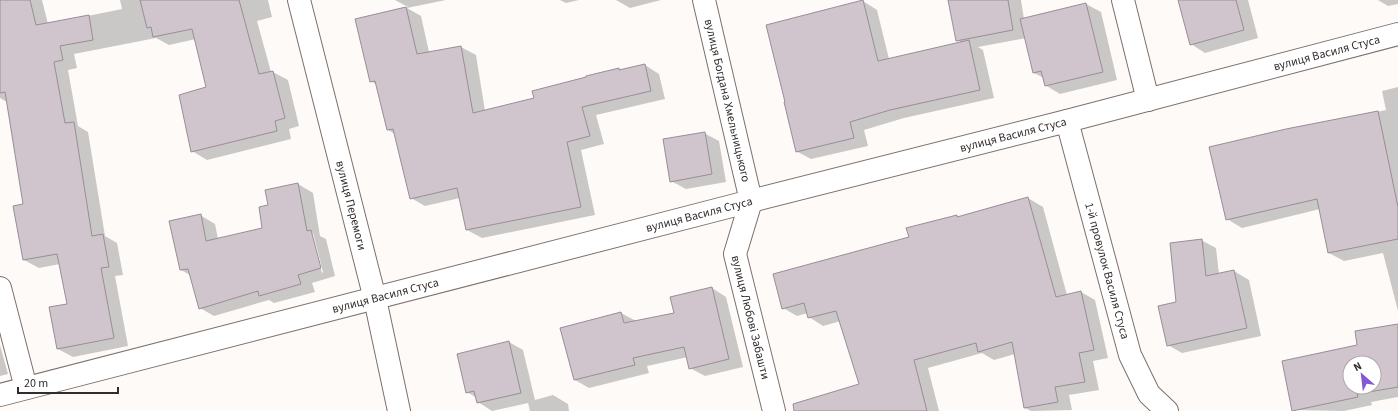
<svg xmlns="http://www.w3.org/2000/svg" width="1398" height="411" font-family="'Source Sans 3',sans-serif">
  <style>
    .shadow { fill: #0003; fill-rule: evenodd }
    .building { fill: #d0c4cd; stroke: #998d96; fill-rule: evenodd }
    .lines { fill: none; stroke-linecap: round; stroke-linejoin: round }
    .minor-casing { stroke: #7e706b; stroke-width: 24 }
    .tertiary-casing { stroke: #7e706b; stroke-width: 24 }
    .minor { stroke: #fff; stroke-width: 22 }
    .tertiary { stroke: #fff; stroke-width: 22 }
    .labels { text-anchor: middle; dominant-baseline: central; stroke-width: 3.5; stroke-linejoin: round; paint-order: stroke }
    .street-label { font-size: 12px; fill: #322c2a; stroke: #fff }
  </style>
  <rect width="100%" height="100%" fill="#fdfaf8"/>
  <!-- shadow -->
  <g class="shadow">
    <path d="M0,0H42L48,24L122,9L120,0H268L272,17L257,21L271,72H273L288,80L299,126L289,129L291,139L207,160L192,151L208,88L196,39L169,45L156,38L74,54L77,68L68,70L78,126L88,132L105,236L117,243L123,275L115,276L128,346L73,357L58,349L68,304L60,264L39,268L24,260V205L7,102L0,98Z"/>
    <path d="M395,0H446L407,8L421,16L429,52L461,47L476,55L485,111L536,99L619,69L622,71L645,65L659,74L665,99L596,115L604,144L581,150L595,215L482,238L467,230L460,198L425,206L411,198L395,134L388,130L377,85L371,81L357,20L408,7Z"/>
    <path d="M560,0H579L566,3Z"/>
    <path d="M616,0H661L630,8Z"/>
    <path d="M949,0H1021L1024,19L1086,4L1101,12L1117,80L1060,94L1045,85L1044,78L1034,73L1026,38L978,47L983,50L994,98L904,118L864,130L868,146L811,159L796,151L863,1L877,10L889,59L962,43L957,40Z"/>
    <path d="M1179,0H1248L1258,38L1205,53L1191,44Z"/>
    <path d="M1378,0H1398V4L1388,6Z"/>
    <path d="M1398,87V311L1383,253L1344,261L1329,253L1320,209L1242,228L1227,219L1286,130L1386,110L1382,91Z"/>
    <path d="M704,133L719,141L726,182L686,189L671,181Z"/>
    <path d="M298,184L313,193L320,236L326,239L335,276L312,283L315,292L274,303L269,300L214,316L200,308L190,275L181,270L200,215L215,224L218,239L264,229L269,206ZM311,233H313L323,272L322,273Z"/>
    <path d="M1028,198L1043,207L1067,295L1081,292L1095,300L1108,358L1093,361L1099,390L1069,395L1072,410L1031,411L1025,408L1015,354L994,360L982,353L928,368L939,411H828L860,385L841,321L823,326L809,317L808,313L797,316L783,308L910,238L956,216L958,217Z"/>
    <path d="M1201,240L1216,248L1219,274L1234,271L1249,280L1261,336L1182,353L1168,345L1177,303Z"/>
    <path d="M712,288L726,297L743,367L705,376L690,368L688,357L647,366L649,373L589,388L575,380L561,328L621,313L636,321L675,313Z"/>
    <path d="M1398,325V397L1371,402L1372,405L1344,411L1293,410L1359,346ZM1350,363H1374V387H1350Z"/>
    <path d="M509,342L523,350L535,400L553,395L568,404L569,411H530L528,403L492,411L478,402L477,398L467,392Z"/>
    <path d="M0,345L8,374L0,376Z"/>
  </g>
  <!-- building -->
  <g class="building">
    <path d="M0,0H30L36,25L89,15L93,40L60,46L63,60L54,62L65,123L74,122L92,236L103,234L109,267L101,268L114,338L57,349L49,307L67,304L57,254L23,260L13,206L23,204L5,92L0,93Z"/>
    <path d="M140,0H239L259,74L273,71L285,118L275,121L277,131L191,152L179,95L206,87L192,29L153,37L151,27L147,28Z"/>
    <path d="M863,0L878,61L969,40L980,90L890,110L850,122L854,138L796,152L784,102H785L766,25Z"/>
    <path d="M948,0H1008L1013,30L956,41Z"/>
    <path d="M1178,0H1236L1244,30L1190,45Z"/>
    <path d="M1086,3L1103,72L1045,86L1041,71L1033,73L1020,19Z"/>
    <path d="M406,7L417,54L461,46L473,113L534,98L532,91L586,77V76L619,68V70L645,64L651,91L582,107L590,136L567,142L581,207L466,230L457,188L410,199L393,129L387,130L375,81L370,82L355,19Z"/>
    <path d="M1378,111L1398,207V239L1328,253L1317,199L1226,220L1209,147L1286,129Z"/>
    <path d="M705,132L712,174L670,182L663,139Z"/>
    <path d="M298,183L307,231L311,230L321,268L298,275L301,284L259,296L258,291L199,309L188,269L180,270L169,221L201,214L206,241L262,228L259,207L268,205L265,190Z"/>
    <path d="M1028,197L1056,297L1081,291L1094,350L1079,353L1085,382L1055,387L1058,402L1024,408L1012,342L978,352L976,343L914,360L927,411H794L793,404L859,384L836,311L808,318L804,303L782,309L773,274L909,237L906,228L957,215V217Z"/>
    <path d="M1202,239L1206,276L1234,270L1247,328L1167,346L1158,306L1176,302L1170,243Z"/>
    <path d="M712,287L729,359L689,369L684,347L633,358L635,365L574,380L560,328L621,312L624,323L674,313L670,297Z"/>
    <path d="M1398,324V387L1357,394L1358,397L1292,411L1282,361L1357,345L1355,331ZM1350,363H1374V387H1350Z"/>
    <path d="M509,341L521,393L477,403L474,391L466,393L457,354Z"/>
  </g>
  <g class="lines">
    <!-- minor casing -->
    <g class="minor-casing">
      <g id="minor">
        <path id="s1" d="M704,0L751,201L735,254L774,411"/>
        <path d="M1123,0L1148,100"/>
        <path id="s2" d="M1067,121L1130,355L1149,394L1167,411"/>
        <path d="M0,288L26,388"/>
        <path id="s3" d="M0,395L751,201L1067,121L1398,34"/>
      </g>
    </g>
    <!-- tertiary casing -->
    <g class="tertiary-casing">
      <g id="tertiary">
        <path id="s4" d="M299,0L375,299L399,411"/>
      </g>
    </g>
    <!-- minor -->
    <use href="#minor" class="minor"/>
    <!-- tertiary -->
    <use href="#tertiary" class="tertiary"/>
  </g>
  <g class="labels">
    <!-- street labels -->
    <g class="street-label">
      <text stroke="none"><textPath href="#s3" startOffset="1370">вулиця Василя Стуса</textPath></text>
      <text stroke="none"><textPath href="#s1" startOffset="103">вулиця Богдана Хмельницького</textPath></text>
      <text stroke="none"><textPath href="#s3" startOffset="1046">вулиця Василя Стуса</textPath></text>
      <text stroke="none"><textPath href="#s4" startOffset="212">вулиця Перемоги</textPath></text>
      <text stroke="none"><textPath href="#s3" startOffset="722">вулиця Василя Стуса</textPath></text>
      <text stroke="none"><textPath href="#s2" startOffset="155">1-й провулок Василя Стуса</textPath></text>
      <text stroke="none"><textPath href="#s3" startOffset="398">вулиця Василя Стуса</textPath></text>
      <text stroke="none"><textPath href="#s1" startOffset="327">вулиця Любові Забашти</textPath></text>
    </g>
  </g>
  <!-- north arrow -->
  <g transform="translate(1362 375) rotate(332)"><circle r="19" fill="#ffffff" stroke="#adabaa"/>
  <path d="M0-3L7 15L0 10L-7 15Z" fill="#8358d2"/>
  <text y="-6" font-size="11" font-weight="bold" text-anchor="middle" fill="#322c2a">N</text>
  </g>
  <!-- scale -->
  <path d="M18 387v6h100v-6" fill="none" stroke="#322c2a" stroke-width="2"/>
  <text x="24" y="387" font-size="12" fill="#322c2a" stroke="#ffffff" stroke-width="3" paint-order="stroke">20 m</text>
</svg>
